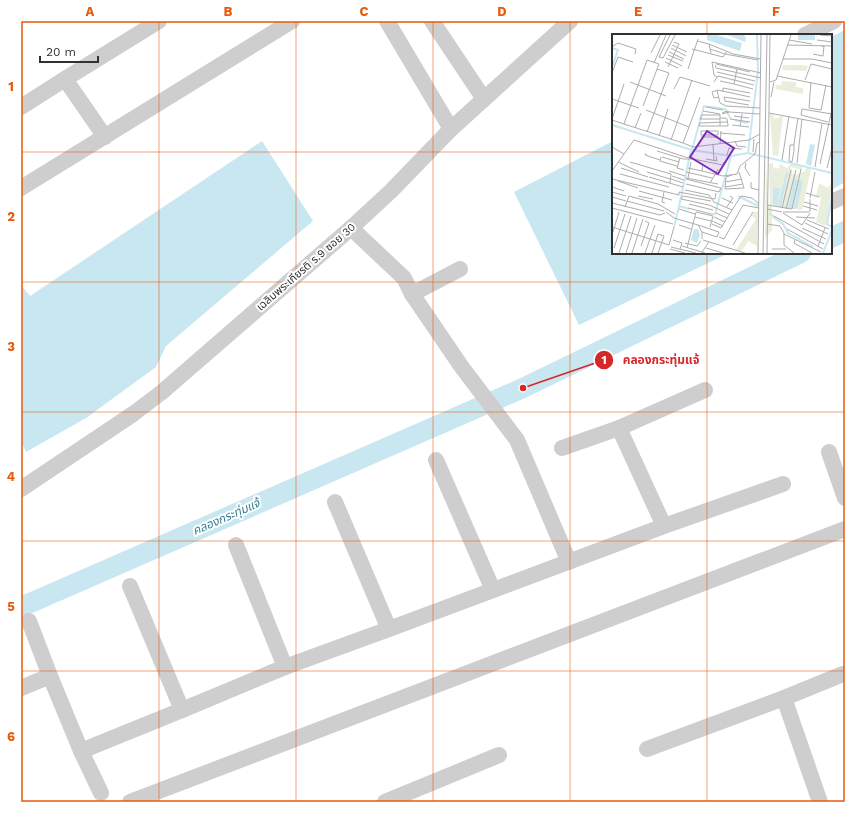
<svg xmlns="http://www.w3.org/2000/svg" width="866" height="823" font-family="'Work Sans','Noto Sans Thai',sans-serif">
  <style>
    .water { fill: #c8e7f0 }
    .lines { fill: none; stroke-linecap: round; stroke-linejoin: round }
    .canal { stroke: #c8e7f0; stroke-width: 20 }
    .minor { stroke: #cecece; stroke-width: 16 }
    .grid { fill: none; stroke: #e8590c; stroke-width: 1; stroke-opacity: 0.55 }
    .labels { text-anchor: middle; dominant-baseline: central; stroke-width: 4; stroke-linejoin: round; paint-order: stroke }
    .street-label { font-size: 11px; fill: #313131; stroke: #fff }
    .water-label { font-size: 12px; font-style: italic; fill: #337f95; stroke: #fff }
    .inset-river { fill: none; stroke: #c8e7f0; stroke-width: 2 }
    .inset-road { fill: none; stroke: #adadad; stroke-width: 1 }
    .view { fill: #7b2cbf; fill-opacity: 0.15; stroke: #7b2cbf; stroke-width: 2 }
    .inset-edge { fill: none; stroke: #313131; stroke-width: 2 }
    .leader { fill: none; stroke: #d62828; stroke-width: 1.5 }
    .callout-dot { fill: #d62828; stroke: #fff; stroke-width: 1.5 }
    .mark-label { font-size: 12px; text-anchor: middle; font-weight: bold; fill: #fff }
    .callout-label { font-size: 12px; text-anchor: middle; font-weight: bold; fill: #d62828; stroke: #fff; stroke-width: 4; stroke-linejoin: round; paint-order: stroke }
    .neatline { fill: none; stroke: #e8590c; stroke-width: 1.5 }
    .grid-label { font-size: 13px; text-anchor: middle; font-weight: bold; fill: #e8590c }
  </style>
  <rect width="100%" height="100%" fill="#fff"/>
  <!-- water -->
  <g class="water">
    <path d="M845,30V182L831,190V37Z"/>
    <path d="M262,141L313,221L166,346L156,367L86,418L26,452L21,441V285L30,296Z"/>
    <path d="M613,141V253H729L579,325L514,192Z"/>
  </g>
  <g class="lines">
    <!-- canal -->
    <g class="canal">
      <path d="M831,238L845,231"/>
      <path d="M21,607L523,388L801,253"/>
    </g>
    <!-- minor -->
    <g class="minor">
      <path d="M387,21L451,129"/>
      <path d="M432,21L484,99"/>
      <path d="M805,35L834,21"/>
      <path d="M65,79L105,137"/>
      <path d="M21,107L65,79L159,21"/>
      <path d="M21,188L292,21"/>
      <path d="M831,202L845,196"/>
      <path d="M351,228L404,278L412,294L461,366L517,440L569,562"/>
      <path d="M412,294L460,269"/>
      <path d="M619,428L705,390"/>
      <path d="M829,452L845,498"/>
      <path d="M436,460L493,590"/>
      <path d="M21,489L133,414L162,392L351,228L391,191L451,129L570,21"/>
      <path d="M664,526L783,484"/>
      <path d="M389,629L664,526L619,428L562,448"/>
      <path d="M285,667L389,629L335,502"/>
      <path d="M50,676L81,751L101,793"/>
      <path d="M21,688L50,676L29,621"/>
      <path d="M784,698L820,802"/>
      <path d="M182,710L285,667L236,545"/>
      <path d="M647,749L784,698L843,674"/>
      <path d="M81,751L182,710L130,586"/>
      <path d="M130,802L845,529"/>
      <path d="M385,802L499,755"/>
    </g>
  </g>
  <!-- grid -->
  <path class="grid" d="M159,21V802M296,21V802M433,21V802M570,21V802M707,21V35M21,152H613M831,152H845M707,253V802M21,282H845M21,412H845M21,541H845M21,671H845"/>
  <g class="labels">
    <!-- street labels -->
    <g class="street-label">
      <text transform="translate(306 267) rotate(-41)">เฉลิมพระเกียรติ ร.9 ซอย 30</text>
    </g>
    <!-- water labels -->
    <g class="water-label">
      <text transform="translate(226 517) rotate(-24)">คลองกระทุ่มแจ้</text>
    </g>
  </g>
  <!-- overview -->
  <g transform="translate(612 34)">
    <rect width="220" height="220" fill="#fff"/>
    <path d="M171,31H188L196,32L194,37L170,36ZM170,47L184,48V53L191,54V60L163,55L164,51H169ZM158,80H161L162,85L171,82L166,122L162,121L161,124ZM154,129L156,171L160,173V182L172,190L177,199L210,219L175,199L172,192L160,184V196L153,204ZM161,129V135L162,133L167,135L168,130L175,134L179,130L190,132V136L179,133L181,142L182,137L183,141L193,137L194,133L199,135L190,176L180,175L182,145L176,175L158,171L157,130ZM207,149L216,154L217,151L220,152L214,192L204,188L209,164L204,162ZM142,178H146L145,212L136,207L130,217L124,216L144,185L140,182Z" fill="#eaefdd"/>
    <path d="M95,1H105L130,9L128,17L95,6ZM115,1H132L134,4L133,8ZM186,1H203V6H186ZM198,110L203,111L199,132L194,130ZM174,138L176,139L169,173L166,171ZM182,145L186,146L180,174H176ZM187,146L191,147L185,174L182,175ZM161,153L168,155L165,172L161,170ZM82,195H86L88,201L85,209L79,206Z" fill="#c8e7f0"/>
    <path class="inset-river" d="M0,14L6,16L0,33M123,86L136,89M0,91L80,116L119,122L136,119L220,139M80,116L92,72L113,75L119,85M136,119L146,37L145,1M126,162L146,172M220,163L215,190L220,193M67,172L79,116M157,179L171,190L176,199L201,213M98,180H103L119,122M62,193L67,172L77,175M211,219L220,196"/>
    <path class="inset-road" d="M208,1L220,2M177,6L200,10M205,6L220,8M85,7L97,10L99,19M97,10L121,20L149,25M60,11L75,18M175,11L220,12M1,12L6,9L24,15L23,20M59,14L74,22M80,15L111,23L115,17M98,15L113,20M57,18L72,25M39,19L48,1M113,20L146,26M201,20L211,22L212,12H209M56,21L71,27M47,23L51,24L63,1M47,23L58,1M54,24L70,32M171,25H200L220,29M53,28L66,34M42,29L54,1M104,30L138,38M103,31L104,34L149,44M56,33L67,10L62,8M76,35L86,5M125,35L122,50L141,55M105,38L143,47M0,39L6,23L21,28M165,42L220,53M105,43L102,41L100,28L149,39M193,46L199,30L220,35M108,47L122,50M18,48L54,62M102,48L106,42L142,51M158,48L164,46L179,1M199,48L197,74L209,76L214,51M62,55L68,43L98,52M105,56L108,69L114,72L148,74M111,58V54L138,59M107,63L102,64L100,58L106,56L138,63M159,63L162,48M0,65L27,74M137,71L113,67L112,63L138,67M31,72L47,30L35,26L12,90L71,109M94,73L111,76M34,76L77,93L71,109L81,113L137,106L148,100M91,77L108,80V92M117,78L148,80M110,79L115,77L117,78L110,80M157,79L220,91M122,82L137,84M108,84H114L115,85L116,91V92H87L88,89L115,88M0,85L12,50M88,85L90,81H108M88,85H108M118,85L138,88M0,86L12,90M216,88L189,81L190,75L220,80M120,91L137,93M128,92L130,80M77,93L88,63M23,94L29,79M89,97H106V101H89ZM35,98L57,39L45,35M108,99L133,101M47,102L56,75M89,103H107M59,106L80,46M123,107L125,112L134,113M108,110L109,97M101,111L102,126M182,111H178L177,127L180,128L182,117V110L183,103L186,84M0,113L12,120M45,117L71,125H82M141,118L142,105M34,119L33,121L48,126M115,121L117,114L130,115M49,123L48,127L65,132M50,123L67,128M68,124L65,134L72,136M94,125L105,127L104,122M170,126L177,82M6,128L27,138M18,128L59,140L58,149M134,129L133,134L138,142M185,129L190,85M208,130L220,75M203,133L210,89M9,134L36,143M76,134L90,137L91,130M215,134L220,114M0,137L22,106L76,124L111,131L112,128M57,137L73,142M90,137L111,142L125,140L128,132L143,120L145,109L148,108M35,138L58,145M74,138L100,144M8,140L57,153M120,141L114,143L113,155L132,154L127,138M60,142L72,146M37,143L71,153M74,144L106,150M76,144L79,128M0,145L67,161V158L103,165L104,159M59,145L71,149M74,145L109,154L107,158L74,150M6,147L26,154M113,148L130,145M139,148V154L147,156M98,149L106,135M0,153L12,157M113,153L131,150M73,156L97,161L102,168L120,176L129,162L140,164L147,170M27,157L60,166M0,158L14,162M52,158L50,168L53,169M194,159L207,163M26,162L41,165M0,163L14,167M110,164L121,169M198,164L203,138M15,167L52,177M99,167L71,162L69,165L97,171L117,180M192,168L206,172M0,169L48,181L53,179M77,170L101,176M155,171L180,175L189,135M191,172L205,176M13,173L17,162L46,170L63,180M0,174L61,190M76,174L99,180M114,174L121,164L118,162M170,174L179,136M67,175L83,180M155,175L170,178M174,175L184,136M54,178L62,184L86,191L90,198V205M171,178H197M198,178V165M104,179L115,184M171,179L190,191L198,179M162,182L212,210M83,183L99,187M102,183L113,188M184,183L203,184M195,186L217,195M100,187L111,192M193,189L216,200M100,190L109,194L120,176M155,190L168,192L172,199V211L182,219M67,191L79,195M86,191L107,198L105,203L90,198M0,193L57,211L62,193M190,194L214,205M175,195L211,215M172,200L209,218M0,201L7,178M107,203L112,205L131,171L147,174M61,206L70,209L68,215M91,206L133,219M183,206L182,209L200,219M73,209L85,212L89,207M121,211L141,178M29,212L37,189L33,187M70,212L93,219M206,212L213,194M59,213L84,219M2,214L13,180M75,214L84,178L101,182L98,193M94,214L111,219M58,215L73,219M160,215H174M90,218L97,208M7,219L19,182M14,219L25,184M20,219L31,185M33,219L43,191M40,219L46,200L52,202L46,219M146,219L149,1M151,219L155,1M155,219L158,1"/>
    <path class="view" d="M95,97L122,114L106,140L78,123Z"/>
    <rect width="220" height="220" class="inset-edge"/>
  </g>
  <!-- callouts -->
  <path class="leader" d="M523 388L604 360"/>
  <g class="callout-dot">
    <circle cx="523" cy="388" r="4"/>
    <circle cx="604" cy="360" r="10"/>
  </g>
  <g class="mark-label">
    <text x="604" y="364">1</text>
  </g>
  <g class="callout-label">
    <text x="661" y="364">คลองกระทุ่มแจ้</text>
  </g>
  <!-- border -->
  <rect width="866" height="823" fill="none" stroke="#ffffff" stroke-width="44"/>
  <!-- scale -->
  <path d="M40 56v6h58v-6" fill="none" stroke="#313131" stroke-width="2"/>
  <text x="46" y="56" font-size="12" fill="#313131" stroke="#ffffff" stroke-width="3" paint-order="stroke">20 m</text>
  <rect x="22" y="22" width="822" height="779" class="neatline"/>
  <g class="grid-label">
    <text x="90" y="16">A</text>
    <text x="228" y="16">B</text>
    <text x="364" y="16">C</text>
    <text x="502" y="16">D</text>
    <text x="638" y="16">E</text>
    <text x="776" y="16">F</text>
    <text x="11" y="91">1</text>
    <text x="11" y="221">2</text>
    <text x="11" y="351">3</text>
    <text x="11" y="481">4</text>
    <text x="11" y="611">5</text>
    <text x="11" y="741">6</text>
  </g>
</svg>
